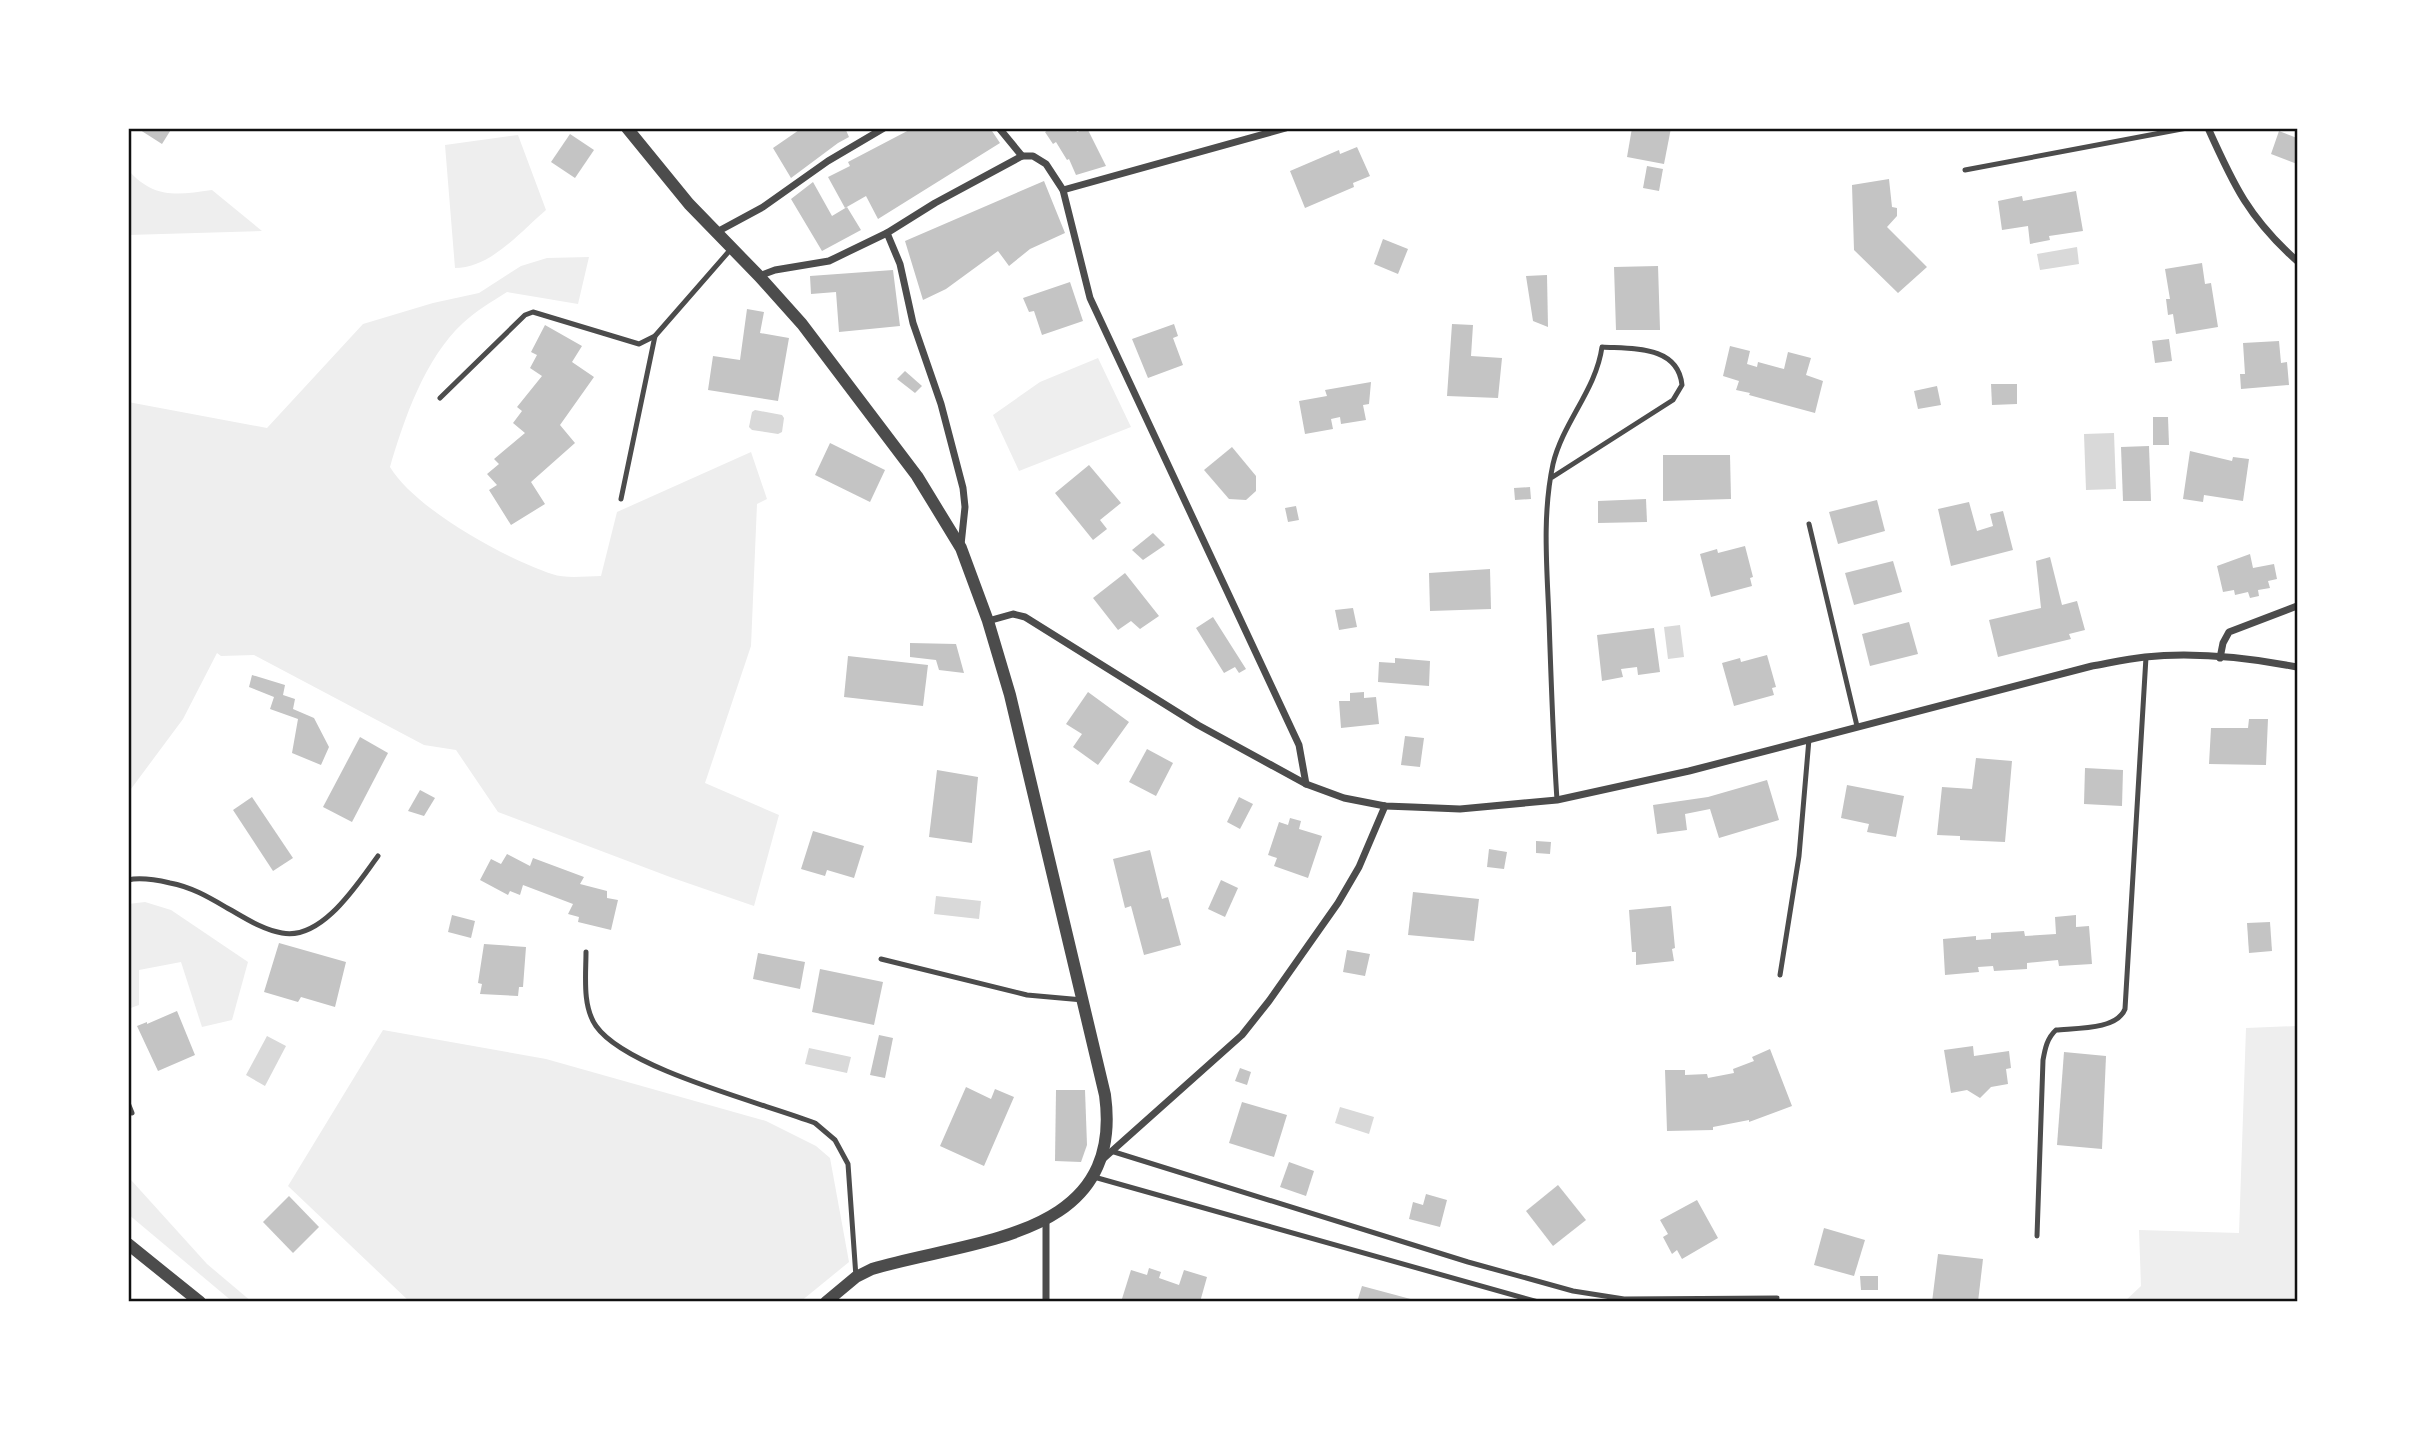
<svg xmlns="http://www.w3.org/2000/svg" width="2425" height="1430" font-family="'Sofia Sans Condensed',sans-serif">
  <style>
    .green { fill: #eee }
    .water { fill: #d9d9d9 }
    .building { fill: #c4c4c4 }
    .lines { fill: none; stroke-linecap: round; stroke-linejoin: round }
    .service { stroke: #4c4c4c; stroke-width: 5 }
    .minor { stroke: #4c4c4c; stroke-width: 7 }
    .tertiary { stroke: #4c4c4c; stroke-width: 12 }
    .neatline { fill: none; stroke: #111; stroke-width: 2.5 }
  </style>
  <rect width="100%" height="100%" fill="#fff"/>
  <!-- green -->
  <g class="green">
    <path d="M518,135L546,210C520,232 491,268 455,268L445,145Z"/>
    <path d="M128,170C154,199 177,195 212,190L262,231L128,235Z"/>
    <path d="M589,257L578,304L507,292C491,302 476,311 463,323C425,358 404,419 390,467C415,509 506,559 552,574C566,579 586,576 601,576L617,512L751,452L767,499L757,504L751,646L705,783L779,815L754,906L670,877L498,812L456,750L424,745L254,655L221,656L217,653L183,719L128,793V402L267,428L363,324L433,303L479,293L521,266L547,258Z"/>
    <path d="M1098,358L1131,427L1019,471L993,415L1040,382Z"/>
    <path d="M145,902L171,910L248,962L232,1020L202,1027L181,962L139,970V1005L128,1009V904Z"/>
    <path d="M2297,1026V1302H2124L2141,1286L2139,1230L2239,1233L2246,1028Z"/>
    <path d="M383,1030L546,1059L766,1121L816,1146L830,1158L849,1262L800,1302H410L288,1186Z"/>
    <path d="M131,1180L207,1264L252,1302H233L128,1214V1182Z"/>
  </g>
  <!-- water -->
  <g class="water">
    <path d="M2077,247L2079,264L2040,270L2037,254Z"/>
    <path d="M755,410L782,415L784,418L782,432L778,434L752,430L749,427L752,412Z"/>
    <path d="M2114,433L2116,489L2086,490L2084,434Z"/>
    <path d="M1680,625L1684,657L1668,659L1664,627Z"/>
    <path d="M936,896L981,901L979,919L934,914Z"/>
    <path d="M267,1036L286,1046L265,1086L246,1075Z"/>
    <path d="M809,1048L851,1057L847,1073L805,1064Z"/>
    <path d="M1340,1107L1374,1117L1369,1134L1335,1123Z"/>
  </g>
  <!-- building -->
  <g class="building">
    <path d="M137,128H172L162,144Z"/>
    <path d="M802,128H845L849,137L838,143L791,178L773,148Z"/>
    <path d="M913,128H990L1000,143L878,219L866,196L845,208L828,177L850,166L848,162Z"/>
    <path d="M1051,128H1075L1077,132L1087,128L1106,166L1076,175L1069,159L1067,160L1056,142L1053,144L1045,132Z"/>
    <path d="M1632,128H1671L1664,164L1627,157Z"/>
    <path d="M2279,131L2297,138V164L2271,154Z"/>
    <path d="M570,134L594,150L575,178L551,162Z"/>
    <path d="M1357,147L1370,176L1353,183L1354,187L1305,208L1290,171L1339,150L1340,154Z"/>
    <path d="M1647,166L1663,169L1659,191L1643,188Z"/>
    <path d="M1889,179L1892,207L1897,208V216L1887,227L1927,267L1898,293L1854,250L1852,185Z"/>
    <path d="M1044,181L1065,233L1030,249L1009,266L998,251L946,289L923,300L905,241Z"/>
    <path d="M813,182L832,216L847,207L861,230L822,251L791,199Z"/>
    <path d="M2076,191L2083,231L2049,236L2050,240L2030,244L2028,226L2002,230L1998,201L2022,196L2023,201Z"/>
    <path d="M1383,239L1408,249L1398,274L1374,264Z"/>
    <path d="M2202,263L2205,284L2211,283L2218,327L2176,334L2173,314L2168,315L2166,299H2170L2165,269Z"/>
    <path d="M1658,266L1660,330H1616L1614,267Z"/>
    <path d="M893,270L900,326L839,332L836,292L811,294L810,276Z"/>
    <path d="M1547,275L1548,327L1533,321L1526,276Z"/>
    <path d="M1070,282L1083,321L1042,335L1034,311L1029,312L1023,298Z"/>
    <path d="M747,309L764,312L760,333L789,338L778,401L708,390L713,356L740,360Z"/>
    <path d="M1174,324L1178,336L1173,338L1183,365L1148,378L1132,339Z"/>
    <path d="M1452,324L1473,325L1471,356L1502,358L1498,398L1447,396Z"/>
    <path d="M545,325L582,346L572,362L594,377L560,425L575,443L531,482L545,504L511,525L489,490L497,485L487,474L499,464L494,459L525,433L513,423L522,411L517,407L542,376L530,368L537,355L531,352Z"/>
    <path d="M2169,339L2172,361L2155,363L2152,341Z"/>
    <path d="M2279,341L2281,363L2287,362L2289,385L2241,389L2240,374H2245L2243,343Z"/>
    <path d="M1730,346L1750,351L1747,364L1757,367L1758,362L1784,369L1788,352L1811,358L1806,375L1823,381L1815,413L1749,395L1750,393L1736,390L1739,381L1723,376Z"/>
    <path d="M905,371L922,386L915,393L897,379Z"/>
    <path d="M1371,382L1369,404L1363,405L1366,420L1341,424L1340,417L1331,419L1333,429L1305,434L1299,401L1327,396L1325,390Z"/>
    <path d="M1991,384H2017V404L1992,405Z"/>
    <path d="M1937,386L1941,405L1918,409L1914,391Z"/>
    <path d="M2153,417H2168L2169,445H2153Z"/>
    <path d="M830,443L885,470L870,502L815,475Z"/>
    <path d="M2149,446L2151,501H2123L2121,447Z"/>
    <path d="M1232,447L1256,476V491L1246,500L1229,499L1204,470Z"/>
    <path d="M2190,451L2232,461L2233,457L2249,459L2243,501L2204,495L2203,502L2183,499Z"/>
    <path d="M1663,455H1730L1731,499L1663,501Z"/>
    <path d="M1089,465L1121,503L1100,520L1107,529L1093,540L1055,493Z"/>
    <path d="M1530,487L1531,499L1515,500L1514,488Z"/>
    <path d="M1646,499L1647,522L1598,523V501Z"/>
    <path d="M1877,500L1885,531L1838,544L1829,512Z"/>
    <path d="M1969,502L1977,531L1993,526L1990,514L2003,511L2013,550L1951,566L1938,509Z"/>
    <path d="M1296,506L1299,520L1288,522L1285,508Z"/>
    <path d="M1153,533L1165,545L1143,560L1132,550Z"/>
    <path d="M1745,546L1753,577L1750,578L1752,586L1711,597L1700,554L1717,549L1718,553Z"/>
    <path d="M2250,554L2253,568L2274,564L2277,579L2268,581L2270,588L2258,590L2259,596L2250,598L2248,592L2235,595L2234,590L2223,592L2217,566Z"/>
    <path d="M2050,557L2062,605L2077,601L2085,630L2069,634L2071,639L1998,657L1989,620L2041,608L2036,561Z"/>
    <path d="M1893,561L1902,592L1854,605L1845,573Z"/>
    <path d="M1490,569L1491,609L1430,611L1429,573Z"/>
    <path d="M1125,573L1159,616L1140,629L1131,621L1118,630L1093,598Z"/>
    <path d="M1353,608L1357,627L1339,630L1335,610Z"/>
    <path d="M1213,617L1246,669L1239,673L1235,667L1224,673L1196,628Z"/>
    <path d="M1909,622L1918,654L1870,666L1862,634Z"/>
    <path d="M1654,628L1660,672L1638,675L1637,667L1621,669L1623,677L1602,681L1597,635Z"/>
    <path d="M910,643L956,644L964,673L939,670L936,660L910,657Z"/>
    <path d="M1767,655L1776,687L1772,688L1774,695L1734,706L1722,663L1740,658L1741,662Z"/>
    <path d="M848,656L928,665L923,706L844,697Z"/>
    <path d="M1395,658L1430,661L1429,686L1378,682L1379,662L1395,663Z"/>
    <path d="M252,675L285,685L283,695L295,699L293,709L314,718L329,747L321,765L292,753L298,719L270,709L274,697L249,687Z"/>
    <path d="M1088,692L1129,722L1098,765L1073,747L1082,734L1066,724Z"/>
    <path d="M1364,692V698L1376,697L1379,724L1341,728L1339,701H1350V693Z"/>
    <path d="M2249,719H2268L2266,765L2209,764L2211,728H2248Z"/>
    <path d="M1405,736L1424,738L1420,767L1401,765Z"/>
    <path d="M360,737L388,753L352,822L323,807Z"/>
    <path d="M1147,749L1173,763L1156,796L1129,782Z"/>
    <path d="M1976,758L2012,761L2005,842L1960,840V836L1937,835L1942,787L1972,789Z"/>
    <path d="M2085,768L2123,770L2122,806L2084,804Z"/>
    <path d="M937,770L978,777L972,843L929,837Z"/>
    <path d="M1767,780L1779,820L1719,838L1710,809L1685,814L1687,830L1657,834L1653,805L1708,797Z"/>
    <path d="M1847,785L1904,796L1896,837L1867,832L1869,824L1841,818Z"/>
    <path d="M420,790L435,798L424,816L408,811Z"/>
    <path d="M252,797L293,858L273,871L233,810Z"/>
    <path d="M1239,797L1253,804L1240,829L1227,822Z"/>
    <path d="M1290,818L1301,821L1299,829L1322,836L1308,878L1274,866L1277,858L1268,855L1279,822L1288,825Z"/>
    <path d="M813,831L864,846L854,878L827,870L825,876L801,869Z"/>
    <path d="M1536,841L1551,842L1550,854L1536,853Z"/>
    <path d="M1489,849L1507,852L1504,869L1487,867Z"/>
    <path d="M1150,850L1162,899L1168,897L1181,945L1144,955L1131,906L1125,908L1113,859Z"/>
    <path d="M507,854L530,866L533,858L584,877L580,884L607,891V898L618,900L611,930L578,922L579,917L568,914L573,904L523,885L520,895L510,891L508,895L480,880L491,859L501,864Z"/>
    <path d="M1221,880L1238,888L1225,917L1208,909Z"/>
    <path d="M1413,892L1479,899L1474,941L1408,935Z"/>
    <path d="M1671,906L1675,948L1672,949L1674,961L1636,965V952H1632L1629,910Z"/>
    <path d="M452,915L475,921L471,938L448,932Z"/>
    <path d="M2076,915V927L2089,926L2092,964L2059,966L2058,960L2027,963V969L1994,971L1993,966L1978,967L1979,972L1945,975L1943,939L1976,936V940L1991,939V933L2024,931L2025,936L2056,934L2055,917Z"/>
    <path d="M2270,922L2272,951L2249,953L2247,923Z"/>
    <path d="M279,943L346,962L335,1007L301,997L298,1002L264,992Z"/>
    <path d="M484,944L526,947L523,987H519L518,996L480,994L482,984L478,983Z"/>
    <path d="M1347,950L1370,954L1365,976L1343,972Z"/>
    <path d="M758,953L805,962L800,989L753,979Z"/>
    <path d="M820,969L883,982L874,1025L812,1012Z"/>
    <path d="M177,1011L195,1055L158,1071L137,1026L147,1022V1024Z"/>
    <path d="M879,1035L893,1038L885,1078L870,1075Z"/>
    <path d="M1973,1046L1974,1056L2009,1051L2011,1068L2006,1069L2008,1084L1991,1087L1980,1098L1967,1090L1951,1093L1944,1050Z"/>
    <path d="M1770,1049L1792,1106L1749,1122V1120L1713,1127V1130L1667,1131L1665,1070H1685V1075L1707,1074L1708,1078L1734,1073L1733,1069L1754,1061L1752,1057Z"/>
    <path d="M2064,1052L2106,1056L2102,1149L2057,1145Z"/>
    <path d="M1240,1068L1251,1072L1247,1085L1235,1081Z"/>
    <path d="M966,1087L991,1099L995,1089L1014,1097L984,1166L940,1146Z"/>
    <path d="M1056,1090H1085L1087,1145L1081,1162L1055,1161Z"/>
    <path d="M1242,1102L1287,1115L1274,1157L1229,1143Z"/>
    <path d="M1289,1162L1314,1171L1306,1196L1280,1187Z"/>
    <path d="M1558,1185L1586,1220L1553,1246L1526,1211Z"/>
    <path d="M1426,1194L1447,1200L1440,1227L1409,1219L1413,1202L1423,1205Z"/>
    <path d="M289,1196L319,1227L293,1253L263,1222Z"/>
    <path d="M1697,1200L1718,1238L1682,1259L1677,1250L1672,1254L1663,1237L1668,1234L1660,1220Z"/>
    <path d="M1824,1228L1865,1240L1854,1276L1814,1265Z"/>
    <path d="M1938,1254L1983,1259L1978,1302H1932Z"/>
    <path d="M1149,1268L1161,1272L1159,1278L1179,1285L1184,1270L1207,1277L1200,1302H1121L1131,1270L1147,1275Z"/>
    <path d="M1860,1276H1878V1290H1861Z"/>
    <path d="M1362,1286L1418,1301V1302H1357Z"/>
  </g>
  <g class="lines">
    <!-- service -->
    <g class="service">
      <path d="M1965,170L2187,128"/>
      <path d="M440,398L525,315L533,312L639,344L655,336L731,249"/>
      <path d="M1551,478L1673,400L1682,385C1678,345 1632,349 1602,347C1596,390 1563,422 1553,464C1542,515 1547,568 1549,619C1551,679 1553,740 1557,800"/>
      <path d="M621,499L655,336"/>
      <path d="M1809,524L1857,726"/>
      <path d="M128,880C141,877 157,880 170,883C192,887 210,898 229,909C245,918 263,930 282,933C322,941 358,883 378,856"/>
      <path d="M586,952C586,975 582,1006 596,1026C626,1069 763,1103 815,1123L835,1140L848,1164L856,1277"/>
      <path d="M881,959L1027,995L1083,1000"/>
      <path d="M1780,975L1799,856L1809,739"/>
      <path d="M128,1103L132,1113"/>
      <path d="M1111,1151L1468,1262L1573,1291L1624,1299L1777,1298"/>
      <path d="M1094,1177L1538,1302"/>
      <path d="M2037,1236L2043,1060C2045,1049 2047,1038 2056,1030C2076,1028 2117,1030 2125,1009L2146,657"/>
    </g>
    <!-- minor -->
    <g class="minor">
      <path d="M999,128L1022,156"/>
      <path d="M2208,128C2234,186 2249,218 2297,261"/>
      <path d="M1063,190L1286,128"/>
      <path d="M715,233L763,207L828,161L884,128"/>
      <path d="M887,233L900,264L913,323L941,404L963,488L965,507L961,545"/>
      <path d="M759,276L775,270L829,261L887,233L935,203L1022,156H1033L1046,164L1063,190L1090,298L1299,745L1306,784"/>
      <path d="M988,621L1013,614L1025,617L1198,725L1306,784L1344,798L1385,806L1412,807L1460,809L1557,800L1689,771L2092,666C2109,663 2127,659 2145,657C2194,652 2250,658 2297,667"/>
      <path d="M2220,658L2223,643L2229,632L2297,606"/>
      <path d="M1103,1159L1242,1035L1269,1001L1338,903L1359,867L1385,806"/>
      <path d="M1046,1302V1219"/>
    </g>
    <!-- tertiary -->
    <g class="tertiary">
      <path d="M627,128L689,204L759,276L802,324L917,476L961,548L988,621L1010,695L1105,1095C1125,1240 971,1239 872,1269L856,1277L826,1302"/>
      <path d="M128,1244L200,1302"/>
    </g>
  </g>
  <!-- border -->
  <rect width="2425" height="1430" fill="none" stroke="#ffffff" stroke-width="259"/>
  <rect x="130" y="130" width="2166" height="1170" class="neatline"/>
</svg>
